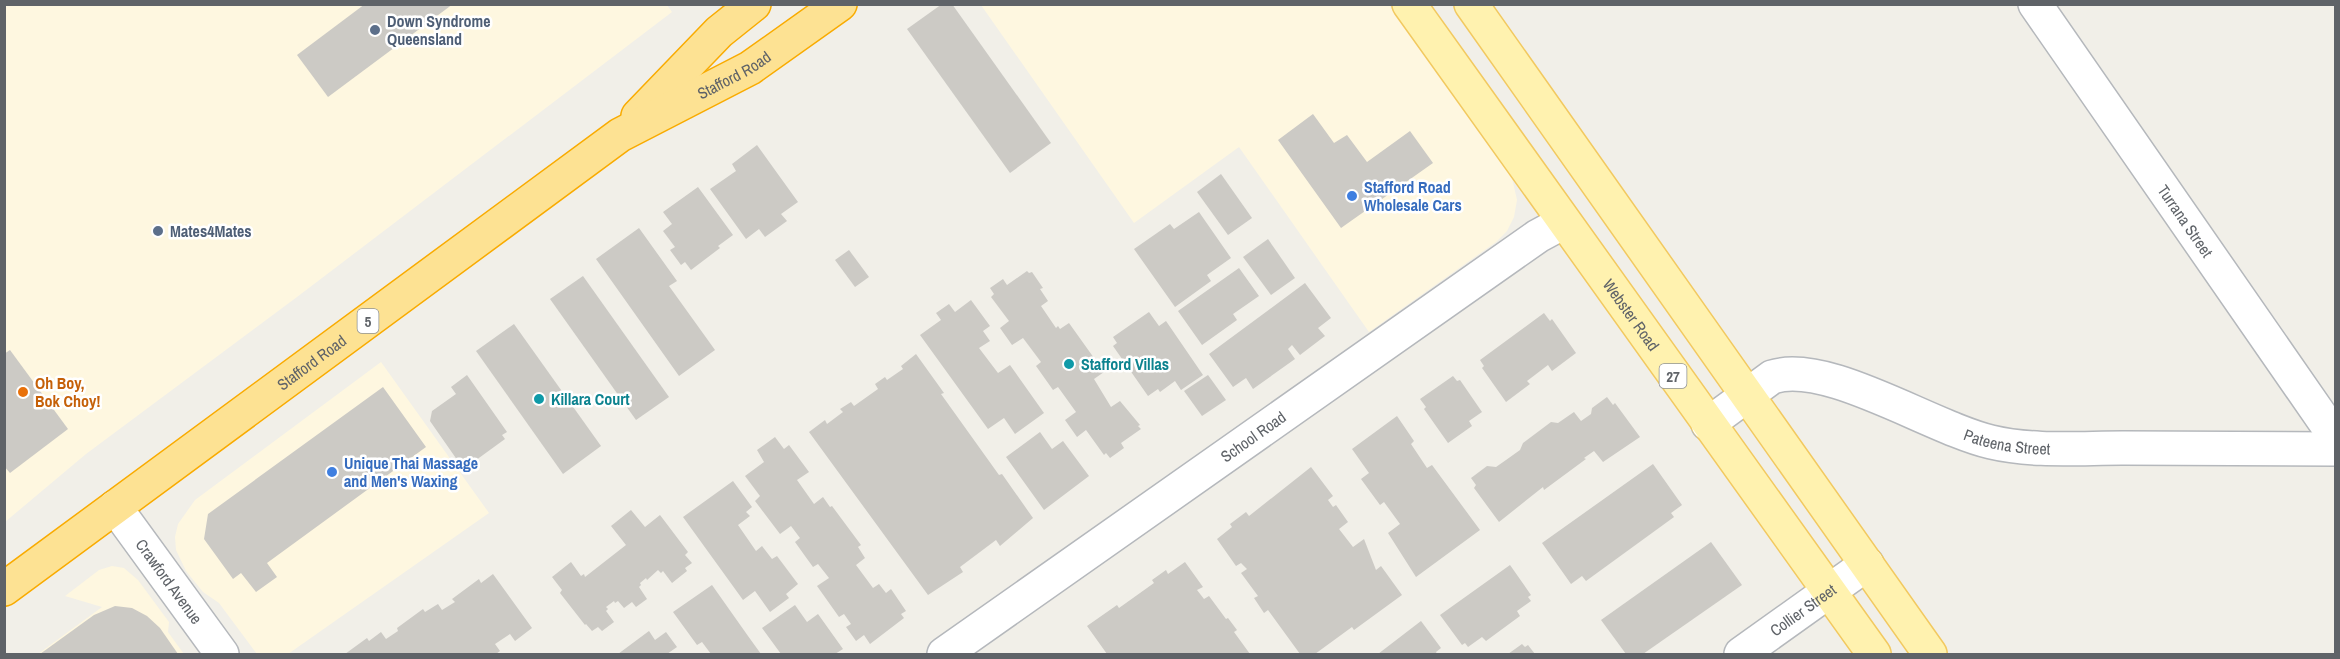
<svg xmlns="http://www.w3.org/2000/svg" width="2340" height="659" font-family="'Archivo Narrow',sans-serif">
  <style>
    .commercial { fill: #fef7e0 }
    .building { fill: #cccac5 }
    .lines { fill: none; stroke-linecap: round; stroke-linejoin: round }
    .street-casing { stroke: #b5b8bc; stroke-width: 36 }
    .primary-casing { stroke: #f2c960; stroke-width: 36 }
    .highway-casing { stroke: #f9ab00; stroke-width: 36 }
    .street { stroke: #fff; stroke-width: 33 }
    .primary { stroke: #fff2af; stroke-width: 33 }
    .highway { stroke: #fde293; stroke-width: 33 }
    .service-dot { fill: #5c6f8a; stroke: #fff; stroke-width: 2 }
    .shop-dot { fill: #3f7fe0; stroke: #fff; stroke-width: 2 }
    .culture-dot { fill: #0f9aa8; stroke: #fff; stroke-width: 2 }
    .food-dot { fill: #e8710a; stroke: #fff; stroke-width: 2 }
    .labels { text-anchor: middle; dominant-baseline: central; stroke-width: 5; stroke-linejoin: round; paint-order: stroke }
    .shield { fill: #fff; stroke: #8f9295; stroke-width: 1.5 }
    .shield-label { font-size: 15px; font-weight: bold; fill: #5f6368 }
    .service-label { font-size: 16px; font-weight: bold; fill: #4e5e75; stroke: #fff; text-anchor: start }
    .street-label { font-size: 16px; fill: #5f6368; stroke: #fff }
    .shop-label { font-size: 16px; font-weight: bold; fill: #366cbe; stroke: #fff; text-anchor: start }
    .culture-label { font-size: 16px; font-weight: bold; fill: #0d838f; stroke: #fff; text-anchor: start }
    .food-label { font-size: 16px; font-weight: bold; fill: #c56008; stroke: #fff; text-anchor: start }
  </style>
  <rect width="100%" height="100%" fill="#f1efe8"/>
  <!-- commercial -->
  <g class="commercial">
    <path d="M5,5H667L672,12L297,297L86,454L5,522Z"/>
    <path d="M981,5H1389L1512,178L1517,200L1514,217L1507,231L1496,242L1369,332L1239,147L1134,223Z"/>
    <path d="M381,362L489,513L288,654H257L219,603L203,592L186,571L176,550L175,537L178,524L195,500Z"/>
    <path d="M112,566L124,568L138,580L169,622L168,632L184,654H38L102,607L65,596L99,570Z"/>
  </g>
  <!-- building -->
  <g class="building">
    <path d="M365,4H453L328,97L297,55Z"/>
    <path d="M942,4H952L1051,143L1010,173L907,29Z"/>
    <path d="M1313,114L1334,143L1347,135L1367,162L1410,131L1433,163L1341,228L1278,140Z"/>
    <path d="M757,145L798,202L781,214L787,221L765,237L759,229L746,239L710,189L736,171L732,164Z"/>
    <path d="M1221,174L1252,218L1228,235L1197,192Z"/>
    <path d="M698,187L733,235L718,246L720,248L691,270L685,262L681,265L670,250L675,247L663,231L672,224L663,212Z"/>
    <path d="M1199,212L1231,258L1207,275L1211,281L1175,307L1134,249L1170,224L1174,229Z"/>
    <path d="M639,228L677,281L669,286L715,350L679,376L596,259Z"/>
    <path d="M1268,239L1295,278L1271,295L1243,257Z"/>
    <path d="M849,250L869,277L855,287L835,260Z"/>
    <path d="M1239,268L1259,296L1233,314L1237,320L1202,345L1178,311Z"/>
    <path d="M1027,271L1029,273L1032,272L1043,288L1040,289L1048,301L1041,306L1056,328L1058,326L1060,329L1069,323L1104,372L1094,379L1111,407L1120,401L1140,425L1138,426L1141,429L1121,443L1124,448L1110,458L1106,453L1104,455L1086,430L1077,437L1065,420L1076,412L1058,387L1053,390L1036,366L1041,362L1023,338L1012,345L1000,328L1009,321L991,297L994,294L990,288L1003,279L1007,285Z"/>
    <path d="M583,276L669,397L636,420L550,299Z"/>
    <path d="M1305,283L1331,318L1318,328L1325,336L1300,355L1292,345L1288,349L1295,359L1253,389L1246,378L1233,387L1209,354Z"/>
    <path d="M971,300L990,326L983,331L990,341L979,348L998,373L1010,365L1044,413L1015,434L1004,418L988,429L920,335L941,320L936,313L949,304L955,312Z"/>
    <path d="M1149,312L1159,326L1166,321L1203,375L1181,390L1175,381L1160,392L1158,389L1148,396L1113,346L1117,343L1113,337Z"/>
    <path d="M1544,313L1550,321L1552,319L1576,353L1552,371L1548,365L1527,381L1530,384L1506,402L1482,368L1484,366L1480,360Z"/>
    <path d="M514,324L601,446L563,474L476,351Z"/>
    <path d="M10,350L68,429L10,473L4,466V354Z"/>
    <path d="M916,354L944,393L941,394L999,475L1002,474L1033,518L1000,546L996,540L960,567L963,572L928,595L809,432L825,420L827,424L843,412L840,409L851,402L854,406L878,389L875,384L885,377L887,380L903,369L901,366Z"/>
    <path d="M467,375L507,432L502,435L505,439L472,463L469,458L460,464L430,421L432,411L456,394L451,387Z"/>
    <path d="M1208,375L1226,400L1202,416L1184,391Z"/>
    <path d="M1453,376L1457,381L1460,380L1482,412L1469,421L1472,426L1448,443L1424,409L1426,407L1420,399Z"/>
    <path d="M383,387L426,447L267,563L277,577L256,592L241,573L233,579L204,539L208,514Z"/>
    <path d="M1607,397L1613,405L1615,403L1640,437L1603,462L1594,451L1584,458L1586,459L1544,490L1543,487L1499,522L1474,488L1476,485L1471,478L1487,466L1496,467L1506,460L1520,450L1523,443L1551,422L1558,423L1574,412L1581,421L1591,414L1592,408Z"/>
    <path d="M1397,416L1414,441L1411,444L1427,468L1432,465L1480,530L1416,577L1388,533L1400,524L1384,502L1380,505L1361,479L1369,473L1352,449Z"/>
    <path d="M1040,432L1052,449L1063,441L1089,476L1044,510L1006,457Z"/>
    <path d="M775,437L784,449L789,445L809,472L797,480L814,504L823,497L830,507L832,506L861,545L858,547L865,558L856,565L873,588L879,584L886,593L891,589L906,611L901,614L904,618L870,644L864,635L856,641L846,627L851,624L844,614L839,617L817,586L829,578L818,564L813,567L805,556L795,542L800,538L791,526L780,534L755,501L760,496L745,476L764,462L757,450Z"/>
    <path d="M1653,464L1682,505L1671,513L1674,517L1586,581L1582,576L1571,584L1542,543Z"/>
    <path d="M1311,467L1333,496L1328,500L1333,507L1336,505L1348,522L1339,529L1353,547L1364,539L1376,570L1381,566L1402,595L1354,630L1352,627L1315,654H1300L1268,610L1264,613L1254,598L1258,596L1241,573L1247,569L1241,563L1236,566L1217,539L1232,527L1230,524L1246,512L1249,516Z"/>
    <path d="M733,481L752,507L746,512L750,516L738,525L756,551L762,546L772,559L777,556L798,584L786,594L789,598L770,612L755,591L743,600L683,517Z"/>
    <path d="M631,510L645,527L660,515L688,552L685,555L692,563L685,568L687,571L672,583L663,571L661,573L658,570L647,580L646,578L640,583L641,585L639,587L647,599L636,607L632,602L624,608L618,601L615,603L614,601L606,607L608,609L606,611L614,622L602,631L598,627L592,631L586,624L585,625L560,593L562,590L552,577L571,562L581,576L584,574L585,577L626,545L611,526Z"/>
    <path d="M1711,542L1742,585L1643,654H1626L1601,620Z"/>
    <path d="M1185,562L1203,587L1197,590L1204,599L1209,596L1226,619L1228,618L1237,630L1234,632L1250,654H1113L1112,653L1107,654L1087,626L1117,605L1119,608L1154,583L1152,580L1166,570L1168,574Z"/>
    <path d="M1510,565L1531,595L1528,597L1531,601L1517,611L1520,616L1486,641L1482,637L1468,647L1465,643L1462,645L1440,615Z"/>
    <path d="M493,574L532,628L515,641L510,634L495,644L500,651L496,654H345L367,638L369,641L381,632L386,639L398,631L397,628L423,609L425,612L438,604L442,610L455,602L452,599L479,579L481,583Z"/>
    <path d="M712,585L748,636L761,654H711L702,642L697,645L673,612Z"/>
    <path d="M795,605L807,622L818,614L843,649L835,654H781L762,628Z"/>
    <path d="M115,606L132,608L147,616L160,628L178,654H40L94,615Z"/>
    <path d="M1421,621L1441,648L1436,652L1437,654H1378Z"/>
    <path d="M649,631L655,640L666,632L677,647L667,654H618Z"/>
    <path d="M1522,644L1525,647L1528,645L1535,654H1508Z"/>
  </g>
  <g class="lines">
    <!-- street casing -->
    <g class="street-casing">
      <g id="street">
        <path id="s1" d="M2035,4L2336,438"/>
        <path id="s2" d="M1708,424L1772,377C1827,359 1931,428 1991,442C2033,452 2079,448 2122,448C2193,449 2264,449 2336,449"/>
        <path id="s3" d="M115,507L222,654"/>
        <path id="s4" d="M944,654L1538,236L1564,222"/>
        <path id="s5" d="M1741,654L1867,564"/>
      </g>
    </g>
    <!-- primary casing -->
    <g class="primary-casing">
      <g id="primary">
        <path id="s6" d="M1409,4L1874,654"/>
        <path d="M1471,4L1930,654"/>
      </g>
    </g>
    <!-- highway casing -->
    <g class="highway-casing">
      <g id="highway">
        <path d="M638,116L719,32L754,4"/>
        <path id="s7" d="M4,589L620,135L750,68L840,4"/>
      </g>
    </g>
    <!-- street -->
    <use href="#street" class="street"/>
    <!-- primary -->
    <use href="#primary" class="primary"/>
    <!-- highway -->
    <use href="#highway" class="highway"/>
  </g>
  <!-- markers -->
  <g class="service-dot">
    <circle cx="375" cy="30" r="6"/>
    <circle cx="158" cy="231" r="6"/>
  </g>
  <g class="shop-dot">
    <circle cx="1352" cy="196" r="6"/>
    <circle cx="332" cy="472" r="6"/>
  </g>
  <g class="culture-dot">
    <circle cx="1069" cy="364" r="6"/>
    <circle cx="539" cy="399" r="6"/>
  </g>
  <circle class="food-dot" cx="23" cy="392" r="6"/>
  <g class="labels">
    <!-- shield labels -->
    <g class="shield">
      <rect x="357.5" y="309" width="21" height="24" rx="4.5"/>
      <rect x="1659.5" y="364" width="27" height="24" rx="4.5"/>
    </g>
    <g class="shield-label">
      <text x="368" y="321">5</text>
      <text x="1673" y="376">27</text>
    </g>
    <!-- service labels -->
    <g class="service-label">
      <text x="387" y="21">Down Syndrome<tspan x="387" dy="18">Queensland</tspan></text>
      <text x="170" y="231">Mates4Mates</text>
    </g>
    <!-- street labels -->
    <g class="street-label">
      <text stroke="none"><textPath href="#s7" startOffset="894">Stafford Road</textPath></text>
      <text stroke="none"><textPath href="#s1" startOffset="264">Turrana Street</textPath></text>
      <text stroke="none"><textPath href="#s6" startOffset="382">Webster Road</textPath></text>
      <text stroke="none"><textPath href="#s7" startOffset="382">Stafford Road</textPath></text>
      <text stroke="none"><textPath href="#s4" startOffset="378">School Road</textPath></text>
      <text stroke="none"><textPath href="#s2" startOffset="327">Pateena Street</textPath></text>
      <text stroke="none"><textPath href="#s3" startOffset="92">Crawford Avenue</textPath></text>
      <text stroke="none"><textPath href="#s5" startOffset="76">Collier Street</textPath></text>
    </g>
    <!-- shop labels -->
    <g class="shop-label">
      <text x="1364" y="187">Stafford Road<tspan x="1364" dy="18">Wholesale Cars</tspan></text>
      <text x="344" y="463">Unique Thai Massage<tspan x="344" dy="18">and Men's Waxing</tspan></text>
    </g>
    <!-- culture labels -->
    <g class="culture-label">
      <text x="1081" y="364">Stafford Villas</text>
      <text x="551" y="399">Killara Court</text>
    </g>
    <!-- food labels -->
    <g class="food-label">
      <text x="35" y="383">Oh Boy,<tspan x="35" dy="18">Bok Choy!</tspan></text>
    </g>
  </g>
  <!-- border -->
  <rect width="2340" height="659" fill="none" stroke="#5f6368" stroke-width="12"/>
</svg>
